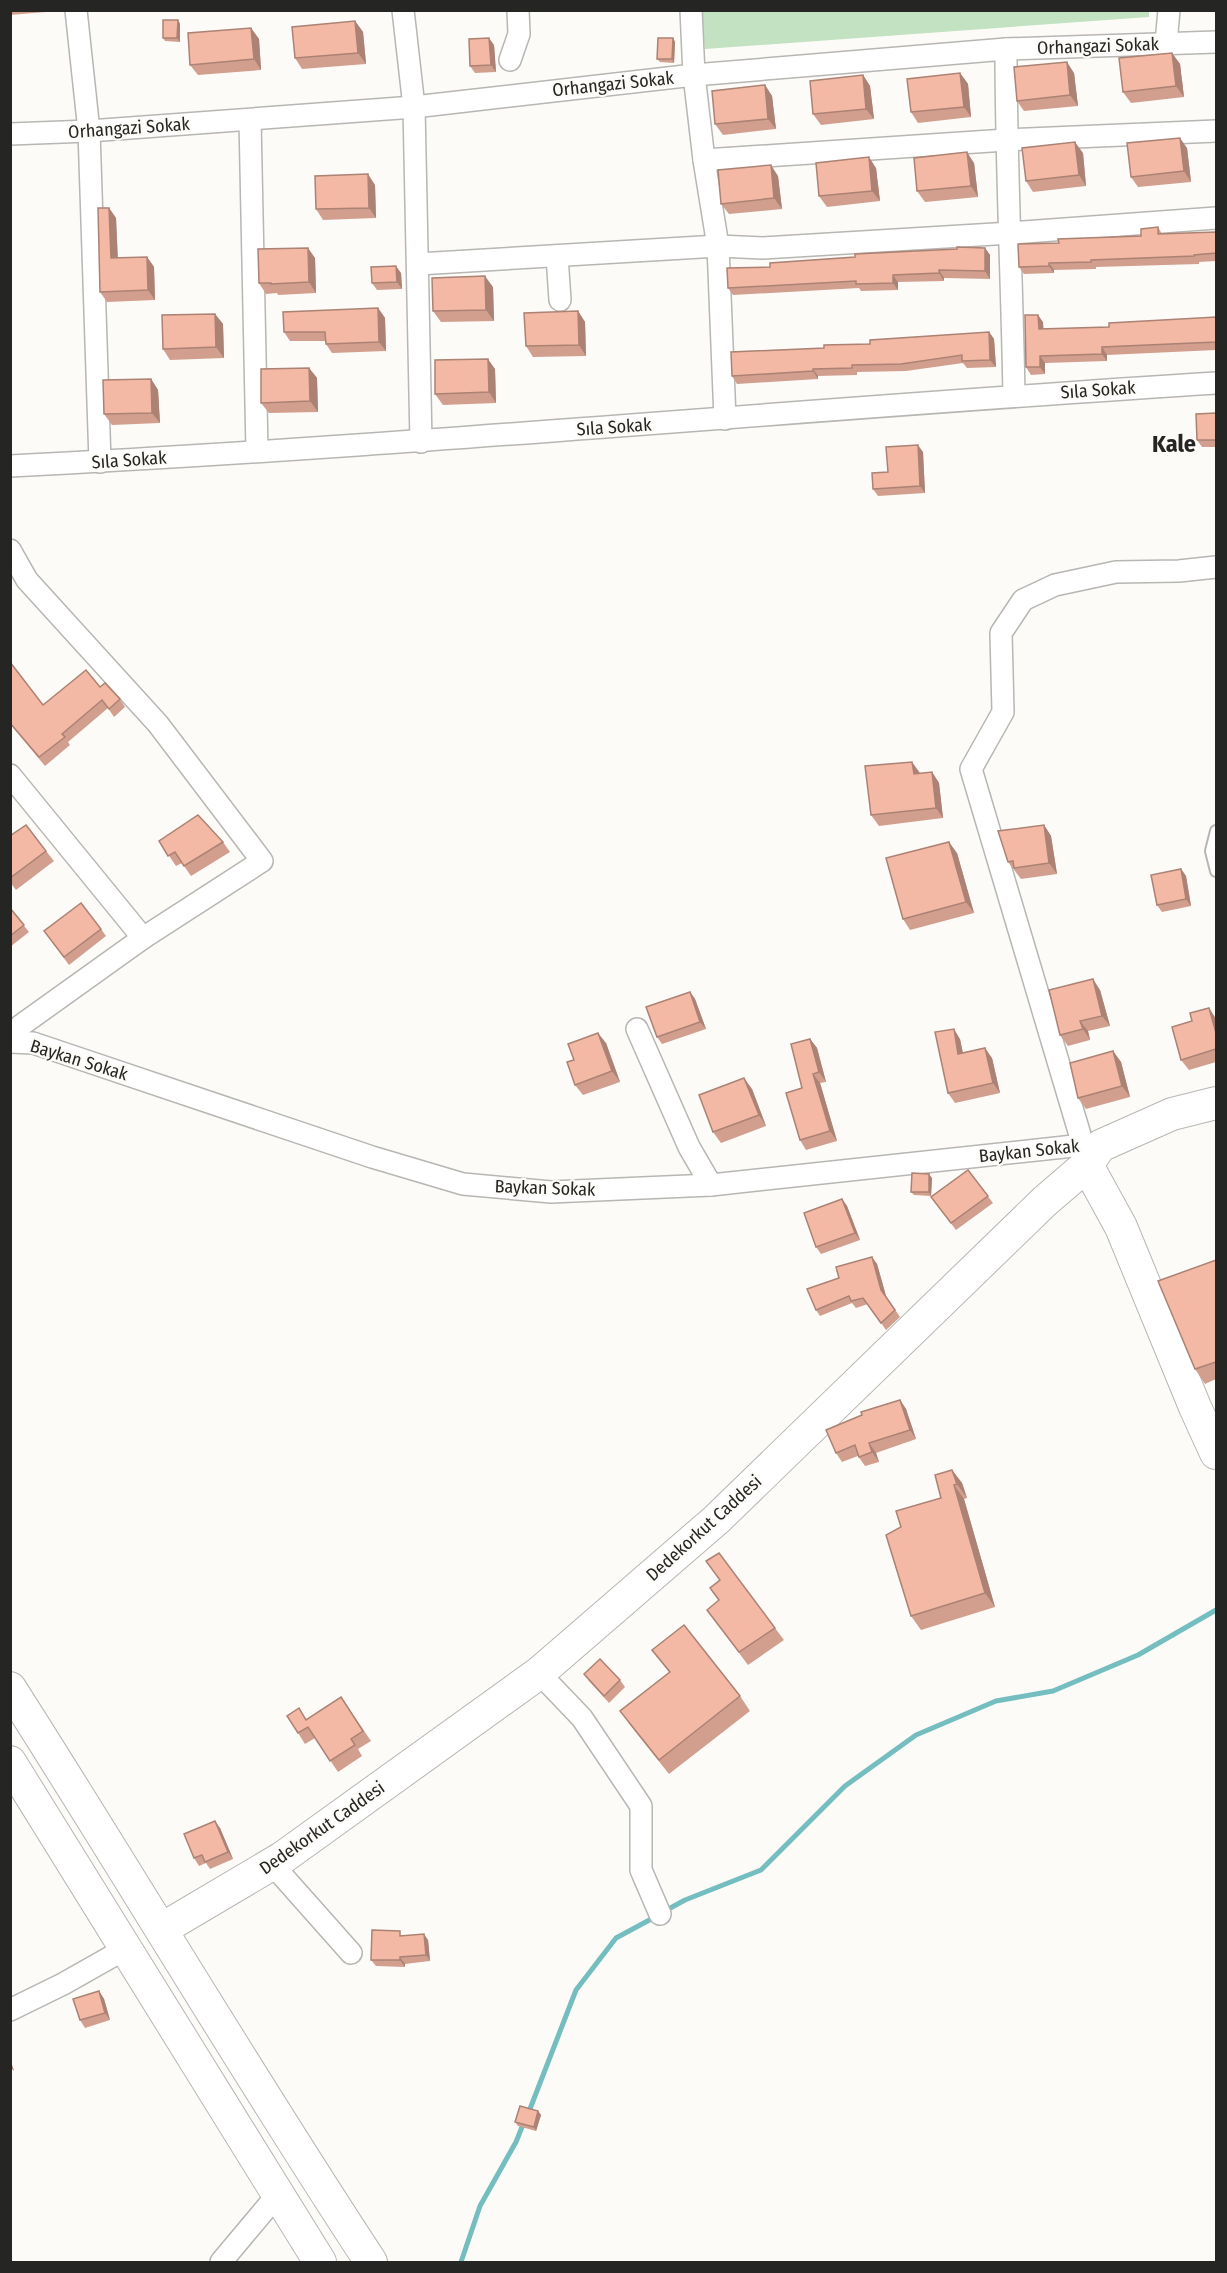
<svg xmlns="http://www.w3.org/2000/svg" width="1227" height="2273" font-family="'Fira Sans Condensed',sans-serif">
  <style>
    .green { fill: #c2e2c1 }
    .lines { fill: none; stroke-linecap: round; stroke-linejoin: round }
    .stream { stroke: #74bebf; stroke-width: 5 }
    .lane-casing { stroke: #b7b6b3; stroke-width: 14 }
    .street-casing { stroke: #b7b6b3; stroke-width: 24 }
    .secondary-casing { stroke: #b7b6b3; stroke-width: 34 }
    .lane { stroke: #fff; stroke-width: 10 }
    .street { stroke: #fff; stroke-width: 21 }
    .secondary { stroke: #fff; stroke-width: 32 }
    .wall { fill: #d29f8e }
    .shaded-wall { fill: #ab8274 }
    .building { fill: #f4b9a5; stroke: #ab8274; stroke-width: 1.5 }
    .labels { text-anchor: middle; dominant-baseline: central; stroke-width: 4.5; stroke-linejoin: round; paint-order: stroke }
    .street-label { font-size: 18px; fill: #252523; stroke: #fcfbf8 }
    .district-label { font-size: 24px; font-weight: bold; fill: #252523; stroke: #fcfbf8 }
  </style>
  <rect width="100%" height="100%" fill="#fcfbf8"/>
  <!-- green -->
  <path class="green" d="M701,11H1149V17L705,49Z"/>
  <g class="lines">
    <!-- stream -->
    <g class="stream">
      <path d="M663,1912L685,1900L761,1870L845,1786L916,1735L996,1701L1053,1691L1138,1655L1216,1610"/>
      <path d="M528,2114L576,1990L616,1938L655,1917"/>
      <path d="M461,2262L480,2206L516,2142L524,2122"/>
    </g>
    <!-- lane casing -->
    <g class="lane-casing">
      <path id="lane" d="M1216,831L1211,851L1216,871"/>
    </g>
    <!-- street casing -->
    <g class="street-casing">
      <g id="street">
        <path d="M76,10L89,131L100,462"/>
        <path d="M403,10L414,107L421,442"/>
        <path d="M691,10L694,75L704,160L718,246L725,419"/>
        <path d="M1166,43L1169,10"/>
        <path d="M1006,49C1006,164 1012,280 1014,396"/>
        <path d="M510,60L519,34L518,10"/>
        <path d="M250,120L257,451"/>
        <path d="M10,134L89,131L414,107L694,75L1006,49L1216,42"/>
        <path d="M704,160L1006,140L1216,131"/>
        <path d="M557,256L560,300"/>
        <path d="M418,264L718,246L763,248L1011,233L1216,218"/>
        <path d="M10,466C413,446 814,408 1216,383"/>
        <path d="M10,550L27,580L158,724L262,861L143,938"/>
        <path d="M10,775L143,938L20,1026"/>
        <path d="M637,1029L689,1147L711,1185"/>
        <path d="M10,1042L33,1043L372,1157L463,1184L551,1192L711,1185L1083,1145L1100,1146"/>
        <path d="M1083,1145L971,769L1003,712L1001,633L1023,600L1055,585L1116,572L1179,571L1216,567"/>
        <path d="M539,1673L582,1718L641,1806V1870L660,1914"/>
        <path d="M272,1864L351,1953"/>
        <path d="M10,2010L63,1984L125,1949"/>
        <path d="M221,2262L278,2194"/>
      </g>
    </g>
    <!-- secondary casing -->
    <g class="secondary-casing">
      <g id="secondary">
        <path d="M1087,1165L1121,1227L1195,1407L1216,1453"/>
        <path d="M10,1688C132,1879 247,2074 371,2262"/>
        <path d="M10,1762L320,2262"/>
        <path d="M162,1929L282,1858L539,1673L716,1520L1045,1201L1087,1165L1100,1146L1172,1114L1216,1103"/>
      </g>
    </g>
    <!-- lane -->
    <use href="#lane" class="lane"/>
    <!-- street -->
    <use href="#street" class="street"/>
    <!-- secondary -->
    <use href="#secondary" class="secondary"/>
  </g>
  <!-- wall -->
  <g class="wall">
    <path d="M10,10H46V12L10,15Z"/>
    <path d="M178,20L180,24V42L165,41L163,38Z"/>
    <path d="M355,21L363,32L366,64L302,69L295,58Z"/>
    <path d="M251,28L259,39L261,70L198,75L190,65Z"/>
    <path d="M673,38L675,42L674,63L660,62L657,59Z"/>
    <path d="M494,45L496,72L475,73L470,66Z"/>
    <path d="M1172,53L1180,64L1184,97L1131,103L1123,92Z"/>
    <path d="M960,73L968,84L971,117L918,123L911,112Z"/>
    <path d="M1074,73L1078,106L1024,111L1017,101Z"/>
    <path d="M863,75L870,86L874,119L821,125L813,114Z"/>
    <path d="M765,85L772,96L776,129L723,135L715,124Z"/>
    <path d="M1187,148L1191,182L1138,187L1131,177Z"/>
    <path d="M1083,153L1086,186L1033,192L1026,181Z"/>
    <path d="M974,163L978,197L925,202L917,191Z"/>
    <path d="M876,168L880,201L827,207L819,196Z"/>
    <path d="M778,176L782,209L729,214L721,204Z"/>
    <path d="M375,185L376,218L323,220L316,209Z"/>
    <path d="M109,208L116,218L118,258L147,257L154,267L155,300L107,302L100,292Z"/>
    <path d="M1158,227L1162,234L1216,232V261L1199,262V264L1096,267V269L1054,270V273L1024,274L1019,267L1059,243L1141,236Z"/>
    <path d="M985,248L990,255V279L944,278V281L898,282V290L861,291L859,288L733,295L728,288L770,267Z"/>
    <path d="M315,258L316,293L278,295L277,293L266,294L259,283Z"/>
    <path d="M401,273L402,289L377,290L372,283Z"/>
    <path d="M493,287L494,321L441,322L433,311Z"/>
    <path d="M378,308L385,318L386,351L332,353L326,344V341H290L284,332Z"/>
    <path d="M578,311L585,322L586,356L533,357L526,346Z"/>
    <path d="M215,314L223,324L224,358L170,360L163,349Z"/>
    <path d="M1216,317V350L1107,355V361L1045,363V374L1031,375L1026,367L1043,322V329L1109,327Z"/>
    <path d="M989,332L994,339L996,367L967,368L963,363L906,371L857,372V375L818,376V379L737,384L732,376L824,348Z"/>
    <path d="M309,368L317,378L318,412L269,413L261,403Z"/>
    <path d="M495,369L496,403L443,405L435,394Z"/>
    <path d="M151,379L158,390L160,423L112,425L104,414Z"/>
    <path d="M1216,413V447H1202L1197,440Z"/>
    <path d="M923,452L925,493L878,496L873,489Z"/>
    <path d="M10,662L43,705L100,687L120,699L125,707L114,717L108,708L68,742L70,745L45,766L10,724Z"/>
    <path d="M932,772L939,783L943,818L879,826L871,815L920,773Z"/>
    <path d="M1044,825L1051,836L1057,874L1021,879L1008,862Z"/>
    <path d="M10,836L46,851L54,861L16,890L10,882Z"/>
    <path d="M159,841L223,842L230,852L191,876L182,863L176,866Z"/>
    <path d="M957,853L974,913L910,930L903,919Z"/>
    <path d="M1181,869L1186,876L1191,906L1162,912L1157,905Z"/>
    <path d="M10,908L29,932L10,947Z"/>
    <path d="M101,929L106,936L69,965L49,938Z"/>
    <path d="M1100,990L1110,1026L1088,1031L1090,1040L1068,1046L1060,1035Z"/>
    <path d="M690,992L695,999L706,1029L662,1044L657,1037Z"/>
    <path d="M1209,1008L1216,1019V1062L1189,1070L1181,1060L1192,1021Z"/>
    <path d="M810,1039L817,1048L826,1082L820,1083L837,1141L806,1150L800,1140L802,1088Z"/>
    <path d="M960,1039L963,1053L992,1058L1000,1093L955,1103L948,1093Z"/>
    <path d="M606,1043L620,1082L583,1095L575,1085L574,1060Z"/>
    <path d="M1113,1051L1121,1062L1130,1097L1086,1109L1078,1098Z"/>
    <path d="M752,1089L766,1126L721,1143L713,1132Z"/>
    <path d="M968,1170L993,1203L956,1230L931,1197Z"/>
    <path d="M932,1178L931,1196L914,1195L911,1192Z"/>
    <path d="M842,1199L847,1206L860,1240L821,1254L816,1247Z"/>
    <path d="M1216,1260V1379L1205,1384L1195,1369Z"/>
    <path d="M877,1264L886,1296L900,1317L886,1330L868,1304L856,1308L852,1303L820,1316L816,1310L839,1278Z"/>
    <path d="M900,1400L906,1409L916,1439L876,1453L879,1462L865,1466L858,1456L842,1462L836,1453Z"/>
    <path d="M952,1470L962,1483L967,1498L964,1499L995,1607L921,1630L911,1616L901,1527L941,1498Z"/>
    <path d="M710,1588L775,1628L784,1640L748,1665L707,1610L719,1601Z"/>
    <path d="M652,1650L740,1696L750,1711L669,1774L630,1725L620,1711L669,1672Z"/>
    <path d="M584,1674L620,1680L625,1687L609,1703L589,1681Z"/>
    <path d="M341,1697L371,1741L358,1749L362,1756L338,1772L315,1738L305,1744L298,1733L307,1720Z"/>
    <path d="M220,1828L233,1859L210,1869L206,1863L199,1866L194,1858Z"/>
    <path d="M404,1936L428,1940L430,1961L405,1964V1967L376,1966L371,1960Z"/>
    <path d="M99,1991L104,1999L110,2020L85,2028L80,2020Z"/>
    <path d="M538,2111L541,2115L536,2131L518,2126L515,2122Z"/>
  </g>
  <!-- shaded-wall -->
  <g class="shaded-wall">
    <path d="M178,20L180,24V42L177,38Z"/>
    <path d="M355,21L363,32L366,64L358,53Z"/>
    <path d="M251,28L259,39L261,70L254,59Z"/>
    <path d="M489,38L494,45L496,72L491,65Z"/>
    <path d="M673,38L675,42L674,63L672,59Z"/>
    <path d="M1172,53L1180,64L1184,97L1176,86Z"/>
    <path d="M1067,62L1074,73L1078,106L1070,95Z"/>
    <path d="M960,73L968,84L971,117L964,107Z"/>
    <path d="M863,75L870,86L874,119L866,109Z"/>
    <path d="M765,85L772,96L776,129L768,119Z"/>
    <path d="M1180,138L1187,148L1191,182L1184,171Z"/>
    <path d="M1075,142L1083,153L1086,186L1079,175Z"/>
    <path d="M967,152L974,163L978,197L971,186Z"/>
    <path d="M869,157L876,168L880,201L872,191Z"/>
    <path d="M771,165L778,176L782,209L774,198Z"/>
    <path d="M368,174L375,185L376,218L369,208Z"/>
    <path d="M109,208L116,218L118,268L111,258Z"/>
    <path d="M308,248L315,258L316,293L309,282Z"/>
    <path d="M985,248L990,255V279L985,271Z"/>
    <path d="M147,257L154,267L155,300L148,290Z"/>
    <path d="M1049,263L1054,270V273L1049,266Z"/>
    <path d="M396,266L401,273L402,289L397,282Z"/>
    <path d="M939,270L944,278V281L939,273Z"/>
    <path d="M893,275L898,282V290L893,283Z"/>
    <path d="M485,276L493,287L494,321L486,310Z"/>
    <path d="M378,308L385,318L386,351L379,342Z"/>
    <path d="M578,311L585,322L586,356L579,345Z"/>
    <path d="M215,314L223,324L224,358L216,347Z"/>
    <path d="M1038,315L1043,322L1044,336L1039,329Z"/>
    <path d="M989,332L994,339L996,367L990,360Z"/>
    <path d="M1102,347L1107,355V361L1102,354Z"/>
    <path d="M1040,356L1045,363V374L1040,367Z"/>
    <path d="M488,359L495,369L496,403L489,392Z"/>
    <path d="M309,368L317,378L318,412L310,401Z"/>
    <path d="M813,369L818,376V379L813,371Z"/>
    <path d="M151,379L158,390L160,423L152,413Z"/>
    <path d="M918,445L923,452L925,493L920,486Z"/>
    <path d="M912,762L920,773L914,774Z"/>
    <path d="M932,772L939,783L943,818L936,808Z"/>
    <path d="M1044,825L1051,836L1057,874L1049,863Z"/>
    <path d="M949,842L957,853L974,913L966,902Z"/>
    <path d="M1181,869L1186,876L1191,906L1186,899Z"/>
    <path d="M1093,979L1100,990L1110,1026L1102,1016Z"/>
    <path d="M690,992L695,999L706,1029L700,1022Z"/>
    <path d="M1209,1008L1216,1019V1033Z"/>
    <path d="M1080,1021L1088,1031L1090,1040L1083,1029Z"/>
    <path d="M954,1029L960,1039L965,1064L958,1054Z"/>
    <path d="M598,1033L606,1043L620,1082L612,1071Z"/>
    <path d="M810,1039L817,1048L826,1082L819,1072Z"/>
    <path d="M985,1048L992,1058L1000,1093L993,1083Z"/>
    <path d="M1113,1051L1121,1062L1130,1097L1122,1086Z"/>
    <path d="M813,1074L820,1083L837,1141L830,1131Z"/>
    <path d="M744,1078L752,1089L766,1126L759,1115Z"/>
    <path d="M929,1174L932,1178L931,1196L929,1192Z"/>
    <path d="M842,1199L847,1206L860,1240L855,1233Z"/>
    <path d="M872,1257L877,1264L886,1296L881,1290Z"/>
    <path d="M900,1400L906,1409L916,1439L910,1430Z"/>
    <path d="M869,1443L876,1453L879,1462L872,1452Z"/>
    <path d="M952,1470L962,1483L967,1498L957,1484Z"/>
    <path d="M954,1485L964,1499L995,1607L985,1593Z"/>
    <path d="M215,1821L220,1828L233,1859L228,1852Z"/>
    <path d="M424,1934L428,1940L430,1961L426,1955Z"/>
    <path d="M400,1957L405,1964V1967L400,1960Z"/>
    <path d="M99,1991L104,1999L110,2020L105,2013Z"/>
    <path d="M10,2058L14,2071L10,2067Z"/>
    <path d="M538,2111L541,2115L536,2131L534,2127Z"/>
  </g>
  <!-- building -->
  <g class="building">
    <path d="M163,20H178L177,38H163Z"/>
    <path d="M355,21L358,53L295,58L292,27Z"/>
    <path d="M251,28L254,59L190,65L188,33Z"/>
    <path d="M489,38L491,65L470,66L469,39Z"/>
    <path d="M658,38H673L672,59H657Z"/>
    <path d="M1172,53L1176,86L1123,92L1119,58Z"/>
    <path d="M1067,62L1070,95L1017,101L1014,67Z"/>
    <path d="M960,73L964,107L911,112L907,79Z"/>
    <path d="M863,75L866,109L813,114L810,81Z"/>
    <path d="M765,85L768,119L715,124L712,91Z"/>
    <path d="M1180,138L1184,171L1131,177L1127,143Z"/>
    <path d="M1075,142L1079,175L1026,181L1022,148Z"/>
    <path d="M967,152L971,186L917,191L914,158Z"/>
    <path d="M869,157L872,191L819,196L816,163Z"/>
    <path d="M771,165L774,198L721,204L718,170Z"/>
    <path d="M368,174L369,208L316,209L315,176Z"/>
    <path d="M98,208H109L111,258L147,257L148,290L100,292Z"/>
    <path d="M1158,227V234L1216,232V253L1194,255V256L1091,260V262L1049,263V266L1019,267L1018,244L1059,243L1058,239L1141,236V229Z"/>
    <path d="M957,247L985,248V271L939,270V273L893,275V283L856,284V281L728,288L727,268L770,267V263L855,257V254L957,249Z"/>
    <path d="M308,248L309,282L271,284V283H259L258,249Z"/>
    <path d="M396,266L397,282L372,283L371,267Z"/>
    <path d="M485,276L486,310L433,311L432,278Z"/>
    <path d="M378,308L379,342L326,344L325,332H284L283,312Z"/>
    <path d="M578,311L579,345L526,346L524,313Z"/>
    <path d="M215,314L216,347L163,349L162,315Z"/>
    <path d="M1025,315H1038L1039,329L1109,327V323L1216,317V342L1102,347V354L1040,356V367H1026Z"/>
    <path d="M989,332L990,360L962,361V355L901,364L852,365V368L813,369V371L732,376L731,352L824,348V345L870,344V340Z"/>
    <path d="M488,359L489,392L435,394V360Z"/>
    <path d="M309,368L310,401L261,403V369Z"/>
    <path d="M151,379L152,413L104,414L103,380Z"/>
    <path d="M1216,413V440H1197L1196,414Z"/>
    <path d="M918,445L920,486L873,489L872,473L888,472L886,447Z"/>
    <path d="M10,662L43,705L86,670L100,687L105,683L120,699L109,709L102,700L62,734L65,737L39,757L10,723Z"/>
    <path d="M912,762L914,774L932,772L936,808L871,815L865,766Z"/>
    <path d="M198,815L223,842L184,866L175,852L168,856L159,841Z"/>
    <path d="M26,825L46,851L10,878V836Z"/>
    <path d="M1044,825L1049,863L1014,868L1013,861L1008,862L998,831Z"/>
    <path d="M949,842L966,902L903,919L886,858Z"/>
    <path d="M1181,869L1186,899L1157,905L1151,875Z"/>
    <path d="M81,903L101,929L64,957L44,931Z"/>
    <path d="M10,908L24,925L10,936Z"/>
    <path d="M1093,979L1102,1016L1080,1021L1083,1029L1060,1035L1049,990Z"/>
    <path d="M690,992L700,1022L657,1037L646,1007Z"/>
    <path d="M1209,1008L1216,1033V1049L1181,1060L1172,1027L1192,1021L1190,1013Z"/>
    <path d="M954,1029L958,1054L985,1048L993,1083L948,1093L935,1032Z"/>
    <path d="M598,1033L612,1071L575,1085L567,1062L574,1060L568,1044Z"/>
    <path d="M810,1039L819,1072L813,1074L830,1131L800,1140L786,1093L802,1088L791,1044Z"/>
    <path d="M1113,1051L1122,1086L1078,1098L1070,1063Z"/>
    <path d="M744,1078L759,1115L713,1132L699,1095Z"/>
    <path d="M968,1170L988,1196L951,1223L931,1197Z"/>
    <path d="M912,1173L929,1174V1192H911Z"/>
    <path d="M842,1199L855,1233L816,1247L804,1213Z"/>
    <path d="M872,1257L881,1290L895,1310L881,1323L863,1298L851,1301L849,1296L816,1310L807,1289L839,1278L836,1267Z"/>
    <path d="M1216,1260V1362L1195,1369L1158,1281Z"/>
    <path d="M900,1400L910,1430L869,1443L872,1452L859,1457L855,1445L836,1453L826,1430L862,1415L861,1412Z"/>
    <path d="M952,1470L957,1484L954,1485L985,1593L911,1616L886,1535L901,1527L896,1511L941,1498L935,1475Z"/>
    <path d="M719,1553L775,1628L739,1652L707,1610L719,1600L710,1588L720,1580L706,1561Z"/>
    <path d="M684,1625L740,1696L659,1760L620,1711L670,1672L652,1650Z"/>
    <path d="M600,1659L620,1680L604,1696L584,1674Z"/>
    <path d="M341,1697L363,1731L351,1739L355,1745L330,1761L308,1727L298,1733L287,1716L299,1708L306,1720Z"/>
    <path d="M215,1821L228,1852L205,1862L202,1855L194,1858L184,1834Z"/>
    <path d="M372,1930L400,1931V1936L424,1934L426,1955L400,1957V1960H371Z"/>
    <path d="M99,1991L105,2013L80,2020L73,1999Z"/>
    <path d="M520,2106L538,2111L534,2127L515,2122Z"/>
  </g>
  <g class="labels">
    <!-- street labels -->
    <g class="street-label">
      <text transform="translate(1098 46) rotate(-2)">Orhangazi Sokak</text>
      <text transform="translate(613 84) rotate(-6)">Orhangazi Sokak</text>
      <text transform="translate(129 128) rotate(-4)">Orhangazi Sokak</text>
      <text transform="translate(1098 390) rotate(-4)">Sıla Sokak</text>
      <text transform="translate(614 427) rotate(-4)">Sıla Sokak</text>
      <text transform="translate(129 460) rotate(-4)">Sıla Sokak</text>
      <text transform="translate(79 1060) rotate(17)">Baykan Sokak</text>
      <text transform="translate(1029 1151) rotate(-6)">Baykan Sokak</text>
      <text transform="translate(545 1188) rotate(2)">Baykan Sokak</text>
      <text transform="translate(704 1528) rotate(-42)">Dedekorkut Caddesi</text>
      <text transform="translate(322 1828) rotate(-35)">Dedekorkut Caddesi</text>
    </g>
    <!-- district labels -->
    <g class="district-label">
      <text x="1174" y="444">Kale</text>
    </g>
  </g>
  <!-- border -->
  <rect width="1227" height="2273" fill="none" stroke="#252523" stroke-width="24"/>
</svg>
